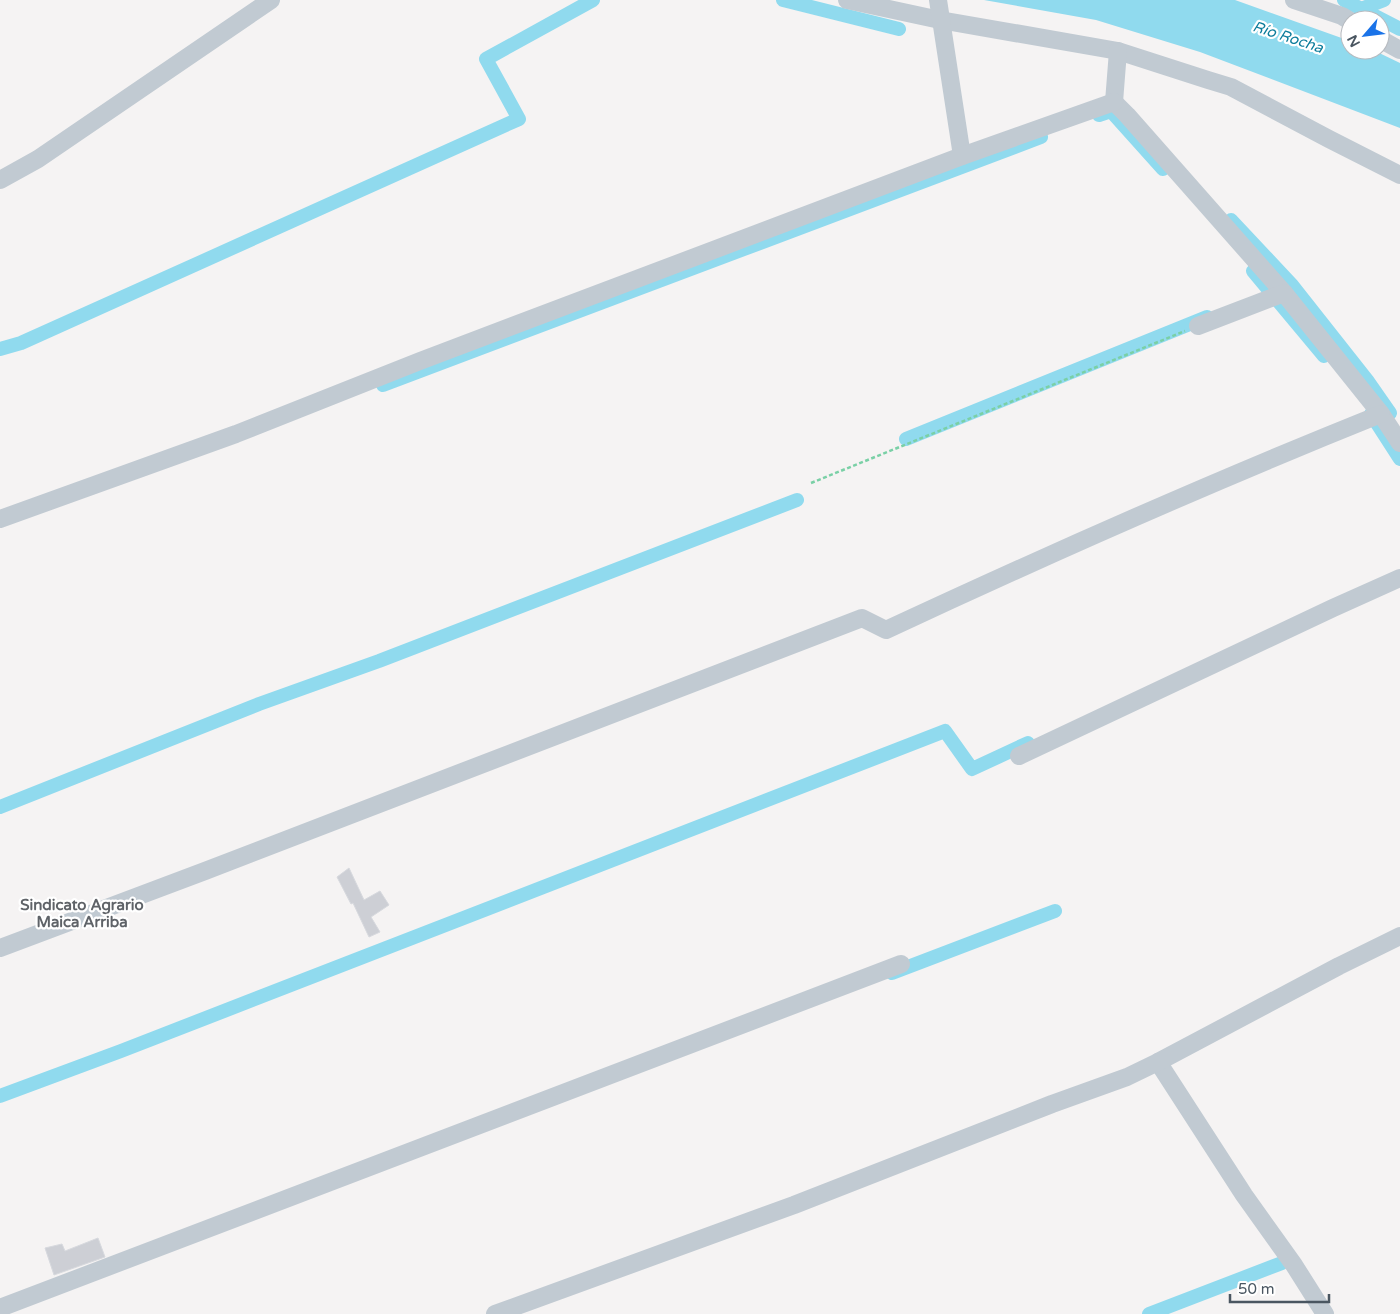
<svg xmlns="http://www.w3.org/2000/svg" width="1400" height="1314" font-family="'Varela Round',sans-serif">
  <style>
    .water { fill: #90daee }
    .lines { fill: none; stroke-linecap: round; stroke-linejoin: round }
    .canal { stroke: #90daee; stroke-width: 14 }
    .building { fill: #cdcfd5; stroke: #d7d9de }
    .path { stroke: #7ad0a6; stroke-width: 2.5; stroke-dasharray: 4 2.5; stroke-linecap: butt }
    .minor { stroke: #c1cad2; stroke-width: 18 }
    .labels { text-anchor: middle; dominant-baseline: central; stroke-width: 4.5; stroke-linejoin: round; paint-order: stroke }
    .water-label { font-size: 15px; font-style: italic; fill: #0c7c9b; stroke: #fff }
    .neighbourhood-label { font-size: 15px; font-weight: bold; fill: #5f6368; stroke: #fff }
  </style>
  <rect width="100%" height="100%" fill="#f5f3f3"/>
  <!-- water -->
  <path class="water" d="M984,0H1235L1350,41V50H1373L1400,63V128L1200,52L1096,20Z"/>
  <g class="lines">
    <!-- canal -->
    <g class="canal">
      <path d="M783,0L899,29"/>
      <path d="M1344,0L1400,29"/>
      <path d="M1361,9L1384,0"/>
      <path d="M1099,115L1111,111L1163,169"/>
      <path d="M1231,220L1292,285L1367,380L1390,413"/>
      <path d="M1253,271L1324,356"/>
      <path d="M0,349L21,343L519,119L486,59L593,0"/>
      <path d="M383,385L1041,137"/>
      <path d="M1371,414L1400,459"/>
      <path d="M906,439L1207,317"/>
      <path d="M0,807L259,704L379,661L797,500"/>
      <path d="M892,973L1055,911"/>
      <path d="M0,1096L121,1051L945,731L972,769L1028,743"/>
      <path d="M1149,1314L1282,1263"/>
    </g>
  </g>
  <!-- building -->
  <g class="building">
    <path d="M349,868L364,900L380,891L389,905L371,917L380,932L369,937L353,903L351,904L337,877Z"/>
    <path d="M98,1238L105,1257L54,1275L45,1248L62,1244L65,1251Z"/>
  </g>
  <g class="lines">
    <!-- path -->
    <path class="path" d="M811,483L1185,331"/>
    <!-- minor -->
    <g class="minor">
      <path d="M847,0L940,20L1118,51L1208,80L1231,87L1329,139L1400,175"/>
      <path d="M938,0L962,156"/>
      <path d="M1294,0L1342,16L1350,21"/>
      <path d="M1380,39L1400,50"/>
      <path d="M1114,102L1127,115L1284,293L1381,414L1400,443"/>
      <path d="M1114,102L1118,51"/>
      <path d="M0,180L38,159L271,0"/>
      <path d="M1198,326L1284,293"/>
      <path d="M0,519L236,434L420,361L962,156L1114,102"/>
      <path d="M1019,756L1333,608L1400,578"/>
      <path d="M0,948L205,871L862,618L886,630C1049,554 1214,481 1381,414"/>
      <path d="M1158,1062L1244,1195L1294,1265L1325,1314"/>
      <path d="M0,1308L901,964"/>
      <path d="M495,1314L794,1205L1052,1104L1127,1077L1158,1062L1339,966L1400,936"/>
    </g>
  </g>
  <g class="labels">
    <!-- water labels -->
    <g class="water-label">
      <text transform="translate(1288 37) rotate(18)">Río Rocha</text>
    </g>
    <!-- neighbourhood labels -->
    <g class="neighbourhood-label">
      <text x="82" y="905">Sindicato Agrario<tspan x="82" dy="17">Maica Arriba</tspan></text>
    </g>
  </g>
  <!-- north arrow -->
  <g transform="translate(1365 35) rotate(242)"><circle r="24" fill="#ffffff" stroke="#b7bbc0"/>
  <path d="M0-4L9 19L0 12L-9 19Z" fill="#1a73e8"/>
  <text y="-8" font-size="14" font-weight="bold" text-anchor="middle" fill="#4a5661">N</text>
  </g>
  <!-- scale -->
  <path d="M1230 1294v8h99v-8" fill="none" stroke="#4a5661" stroke-width="2.5"/>
  <text x="1238" y="1294" font-size="15" fill="#4a5661" stroke="#ffffff" stroke-width="4" paint-order="stroke">50 m</text>
</svg>
